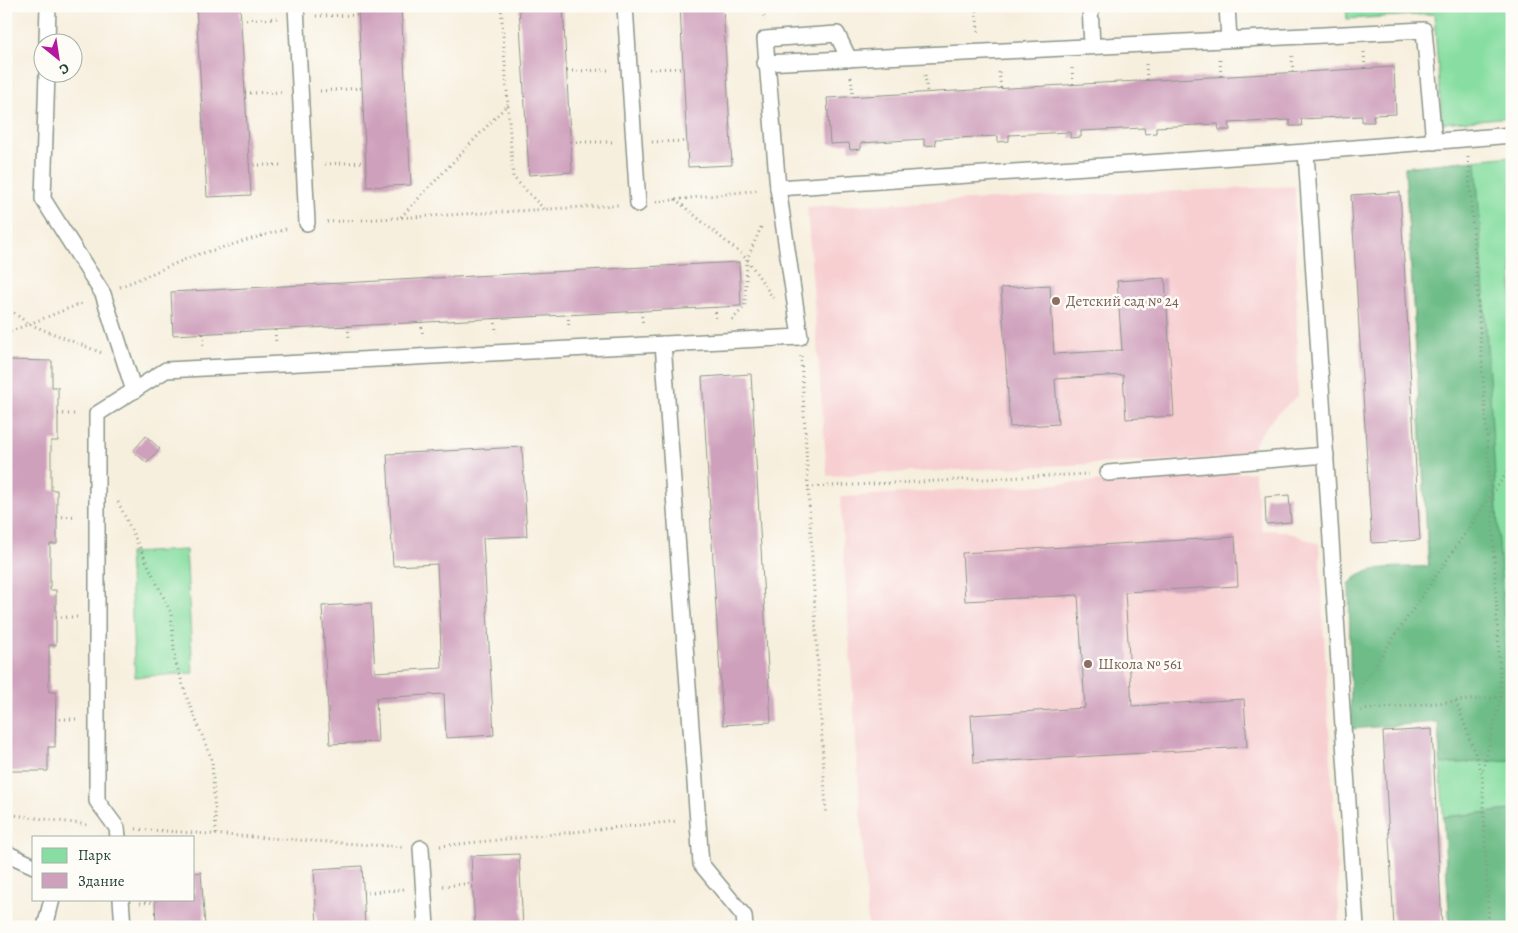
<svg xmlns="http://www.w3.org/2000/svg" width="1518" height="933" font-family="Alegreya,serif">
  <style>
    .built { fill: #f7cfd1 }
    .green { fill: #88dea2; stroke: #548e6b }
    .forest { fill: #6ebd88; stroke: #467d5e }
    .building { fill: #cfa0bc }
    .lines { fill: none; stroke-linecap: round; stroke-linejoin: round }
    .service-casing { stroke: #8b9689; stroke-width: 18 }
    .path { stroke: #8b9689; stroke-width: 3; stroke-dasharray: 1 4; stroke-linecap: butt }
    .service { stroke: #fff; stroke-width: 15 }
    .education-dot { fill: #8d6e63; stroke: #fdfcf7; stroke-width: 2 }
    .labels { text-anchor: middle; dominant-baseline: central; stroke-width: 5; stroke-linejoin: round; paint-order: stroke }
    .education-label { font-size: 15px; fill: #785e54; stroke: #fdfcf7; text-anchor: start }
  </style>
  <rect width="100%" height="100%" fill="#fdfcf7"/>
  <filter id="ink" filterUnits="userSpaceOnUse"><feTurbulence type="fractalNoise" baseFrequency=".02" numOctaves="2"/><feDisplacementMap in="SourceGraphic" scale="10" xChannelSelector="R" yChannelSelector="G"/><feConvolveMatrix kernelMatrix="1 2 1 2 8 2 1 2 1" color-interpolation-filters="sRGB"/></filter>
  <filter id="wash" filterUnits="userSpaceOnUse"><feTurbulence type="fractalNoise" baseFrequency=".0096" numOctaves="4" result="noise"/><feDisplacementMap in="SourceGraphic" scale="20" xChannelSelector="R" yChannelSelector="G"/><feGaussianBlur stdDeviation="1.12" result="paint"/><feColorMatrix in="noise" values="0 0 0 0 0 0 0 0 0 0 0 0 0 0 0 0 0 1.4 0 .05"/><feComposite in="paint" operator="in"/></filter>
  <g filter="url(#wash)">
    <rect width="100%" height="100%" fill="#f7efde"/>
    <!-- built -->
    <g class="built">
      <path d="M1295,186L1298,396L1274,417L1260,435L1248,457L827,476L807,207Z"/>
      <path d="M1254,472L1262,530L1285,531L1319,544L1340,927H868L840,497Z"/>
    </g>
    <!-- green -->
    <g class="green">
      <path d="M1346,6H1512V117L1442,123L1434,14L1347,19Z"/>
      <path d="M1512,156V927H1450L1405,167Z"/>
      <path d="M186,550L193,673L135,677L129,553Z"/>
    </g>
    <!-- forest -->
    <g class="forest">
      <path d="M1476,160L1509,708H1512V760L1441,764L1438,722L1351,729L1349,584C1368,562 1401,569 1429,566L1405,167Z"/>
      <path d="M1510,810L1512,811V927H1450L1443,817Z"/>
    </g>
    <g id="blocks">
      <!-- building -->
      <g class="building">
        <path d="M196,6H240L251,195L207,197Z"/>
        <path d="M358,6H401L411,185L367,187Z"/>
        <path d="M519,6H563L572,172L529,175Z"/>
        <path d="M680,6H723L732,165L688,167Z"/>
        <path d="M1394,67L1396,114L1373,115L1374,122H1362V116L1301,119L1302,126H1290V120L1229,123L1230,130H1219L1218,124L1156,127V133L1145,134L1144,128L1081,131V137L1070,138V132L1009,135V141L998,142V136L935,139L936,145L924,146V139L861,143V149L850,150L849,143L830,144L827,98Z"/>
        <path d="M1400,192L1420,540L1372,543L1351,195Z"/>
        <path d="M739,262L741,306L173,335L171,292Z"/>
        <path d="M1165,278L1174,416L1126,419L1123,375L1055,379L1058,424L1010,427L1001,288L1050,285L1054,354L1122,350L1117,281Z"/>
        <path d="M6,360L52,361V387H58V441H51V490H57V544H50V590H56V645H49V692H56L55,747H48V771H6Z"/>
        <path d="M751,374L771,722L723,725L702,377Z"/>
        <path d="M146,436L160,449L147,463L133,451Z"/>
        <path d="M522,447L527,536L483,538L494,735L446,738L444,694L376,698L378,742L330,744L322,606L371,603L375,672L442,668L437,564L393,566L387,454Z"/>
        <path d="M1289,495L1291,522L1266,524L1265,497Z"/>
        <path d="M1235,537L1238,586L1125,592L1132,706L1244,699L1247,747L974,763L971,715L1085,708L1078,595L965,601L962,553Z"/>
        <path d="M1432,729L1442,927H1394L1383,732Z"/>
        <path d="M519,854L523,927H475L471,856Z"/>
        <path d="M362,866L365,927H317L314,869Z"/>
        <path d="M201,872L205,927H156L155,899H194V873Z"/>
      </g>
    </g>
  </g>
  <g filter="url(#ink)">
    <use href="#blocks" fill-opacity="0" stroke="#8b9689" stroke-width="1"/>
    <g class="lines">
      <!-- service casing -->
      <g class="service-casing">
        <g id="service">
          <path d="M296,6L307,223"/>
          <path d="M625,6L638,204"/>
          <path d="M1090,6L1092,46"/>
          <path d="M1227,6L1229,39"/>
          <path d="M47,42L48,6"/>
          <path d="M765,63L1424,30L1434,142"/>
          <path d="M47,72L43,199L103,294L134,391"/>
          <path d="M1306,152L1356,927"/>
          <path d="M778,188L1306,152L1512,135"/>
          <path d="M663,344L701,864L744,916L745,927"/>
          <path d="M1108,473L1326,455"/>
          <path d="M118,837L117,828L97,801V414L166,370L800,337L778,188L765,39L837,34L849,59"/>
          <path d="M421,848L426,927"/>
          <path d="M6,853L34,866"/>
          <path d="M121,899L123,927"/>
          <path d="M45,927L52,899"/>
        </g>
      </g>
      <!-- path -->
      <g class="path">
        <path d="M501,6L513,177L544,209"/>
        <path d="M763,6L764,21"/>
        <path d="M976,6L978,32"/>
        <path d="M316,16L358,15"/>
        <path d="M241,20L278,18"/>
        <path d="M1364,52L1365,69"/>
        <path d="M1292,56L1293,73"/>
        <path d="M1220,60L1221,77"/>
        <path d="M1146,64L1147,80"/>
        <path d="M1072,68L1073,85"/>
        <path d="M649,69L683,68"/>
        <path d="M567,71L610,70"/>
        <path d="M999,72L1001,88"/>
        <path d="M925,75L927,92"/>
        <path d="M851,77L853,96"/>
        <path d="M320,91L362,88"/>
        <path d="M245,93L282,92"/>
        <path d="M571,142H614"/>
        <path d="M652,142L687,141"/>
        <path d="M1468,157L1491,495L1501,697L1482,773"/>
        <path d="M325,164L366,162"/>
        <path d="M249,165H283"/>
        <path d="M675,199L747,259L773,298"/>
        <path d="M656,202L759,190"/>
        <path d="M401,217L508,104"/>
        <path d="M327,222L618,205"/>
        <path d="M120,287L193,256L289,228"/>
        <path d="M6,307L29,324L102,353"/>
        <path d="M715,307L716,321"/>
        <path d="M641,311L643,325"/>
        <path d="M568,314L569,329"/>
        <path d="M495,318L496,333"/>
        <path d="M732,320L745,306L747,259L762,225"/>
        <path d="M421,322L423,337"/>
        <path d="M348,326L349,340"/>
        <path d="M275,330L276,344"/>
        <path d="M6,333L85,302"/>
        <path d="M203,334L204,348"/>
        <path d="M801,356L826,812"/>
        <path d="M58,414H78"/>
        <path d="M808,487L1090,474"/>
        <path d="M118,502L171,613L175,660L187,698L212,760L216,834"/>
        <path d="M57,517L76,516"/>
        <path d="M56,617H78"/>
        <path d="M1362,684L1512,465"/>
        <path d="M1456,701L1482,773L1489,927"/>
        <path d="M1361,710L1512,696"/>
        <path d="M55,719H77"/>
        <path d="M6,814L90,825"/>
        <path d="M136,829L402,847"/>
        <path d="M440,846L678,821"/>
        <path d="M443,886L473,883"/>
        <path d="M363,893L405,889"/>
        <path d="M140,903L155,902"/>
      </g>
      <!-- service -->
      <use href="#service" class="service"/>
    </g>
  </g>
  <!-- markers -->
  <g class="education-dot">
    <circle cx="1056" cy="301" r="5"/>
    <circle cx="1088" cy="664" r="5"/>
  </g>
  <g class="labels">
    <!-- education labels -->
    <g class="education-label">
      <text x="1066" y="301">Детский сад № 24</text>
      <text x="1098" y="664">Школа № 561</text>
    </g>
  </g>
  <!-- margin -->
  <rect width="1518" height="933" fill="none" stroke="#fdfcf7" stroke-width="25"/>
  <!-- legend -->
  <rect x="32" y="836" width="162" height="65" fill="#fdfcf7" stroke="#a4b0a9"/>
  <rect x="42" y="848" width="25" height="15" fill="#88dea2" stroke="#a4b0a9"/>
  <text x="78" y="860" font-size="15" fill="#1f3d34">Парк</text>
  <rect x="42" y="873" width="25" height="15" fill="#cfa0bc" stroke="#a4b0a9"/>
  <text x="78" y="886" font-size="15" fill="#1f3d34">Здание</text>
  <!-- north arrow -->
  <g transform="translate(58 58) rotate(150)"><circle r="24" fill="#fdfcf7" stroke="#a4b0a9"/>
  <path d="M0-4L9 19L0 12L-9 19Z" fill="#b5179e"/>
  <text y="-8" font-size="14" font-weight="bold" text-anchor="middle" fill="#1f3d34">С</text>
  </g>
</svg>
